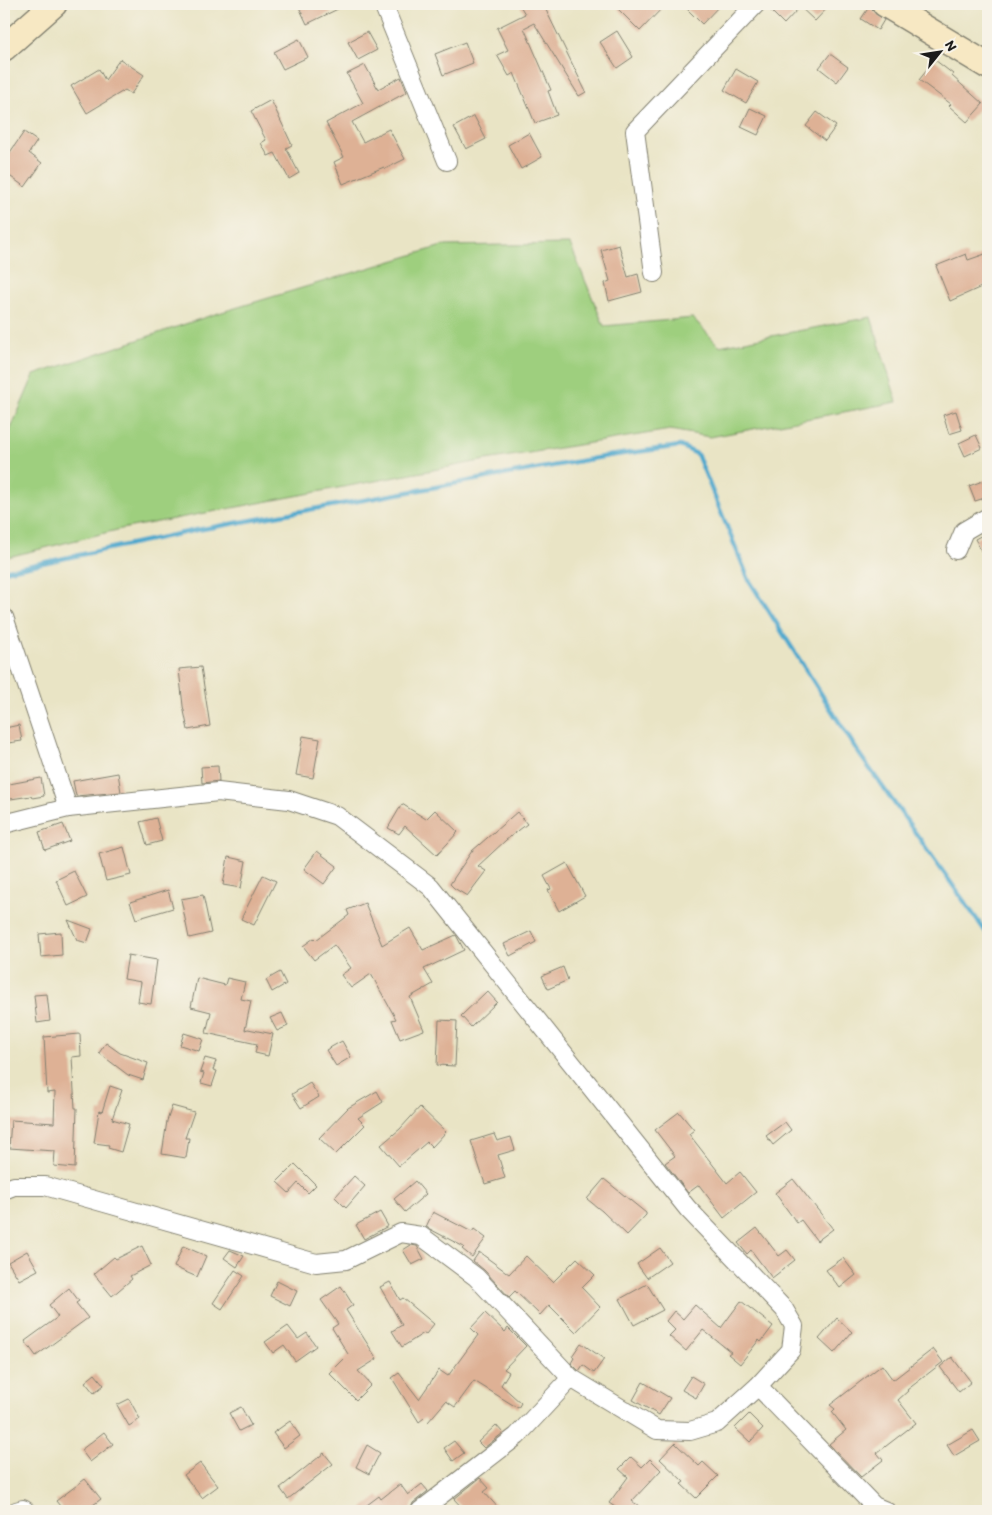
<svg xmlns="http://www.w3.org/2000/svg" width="992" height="1515" font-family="Itim,sans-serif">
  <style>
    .green { fill: #9ecf7e; stroke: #5d764d }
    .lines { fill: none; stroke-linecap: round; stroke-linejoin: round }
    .stream { stroke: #4fa8cd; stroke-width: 4.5 }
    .building { fill: #deb195 }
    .street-casing { stroke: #828070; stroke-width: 20 }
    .secondary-casing { stroke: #828070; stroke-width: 28 }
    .street { stroke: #fff; stroke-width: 18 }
    .secondary { stroke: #f7e8c3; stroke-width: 25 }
  </style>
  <rect width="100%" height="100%" fill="#f7f3e8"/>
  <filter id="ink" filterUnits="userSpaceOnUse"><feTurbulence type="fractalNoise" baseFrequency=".02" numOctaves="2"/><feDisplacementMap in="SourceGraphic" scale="10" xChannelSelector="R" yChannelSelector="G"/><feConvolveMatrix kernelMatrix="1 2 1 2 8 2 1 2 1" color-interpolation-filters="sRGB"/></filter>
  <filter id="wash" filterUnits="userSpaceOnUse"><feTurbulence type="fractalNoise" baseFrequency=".0096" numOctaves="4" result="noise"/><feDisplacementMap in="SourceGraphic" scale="20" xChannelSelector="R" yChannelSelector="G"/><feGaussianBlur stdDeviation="1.12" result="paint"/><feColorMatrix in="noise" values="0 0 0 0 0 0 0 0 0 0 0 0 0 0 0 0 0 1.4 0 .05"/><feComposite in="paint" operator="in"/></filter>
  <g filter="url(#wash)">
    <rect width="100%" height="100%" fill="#e9e4c5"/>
    <!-- green -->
    <path class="green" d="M570,244L604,326L693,318L719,346L871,317L897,402L710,437L670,430L486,460L121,529L4,558V433H9L34,375L212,315L442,246Z"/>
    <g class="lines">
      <!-- stream -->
      <path class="stream" d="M4,571L197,530L608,456L680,446L697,454L749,580L860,755L988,935"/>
    </g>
    <g id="blocks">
      <!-- building -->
      <g class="building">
        <path d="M305,4H348L307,24L299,7Z"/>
        <path d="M519,4H543L586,92L579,96L534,23L524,28L551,90L548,91L557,115L535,123L514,73L509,76L497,55L508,50L497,28L525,14Z"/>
        <path d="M623,4H666L640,31L618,9Z"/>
        <path d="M682,4H721L702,24Z"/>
        <path d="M766,4H790L797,10L784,24L766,6Z"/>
        <path d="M797,4H831L815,21Z"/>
        <path d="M871,4L873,11L884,20L878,30L861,19Z"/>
        <path d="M617,31L633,57L617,68L600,42Z"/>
        <path d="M367,32L377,50L358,60L348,42Z"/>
        <path d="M299,39L308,57L283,69L274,52Z"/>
        <path d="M465,42L473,63L443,75L435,54Z"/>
        <path d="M830,54L848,67L837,82L819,68Z"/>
        <path d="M120,59L144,75L131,94L125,90L87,113L71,86L99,69L105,80Z"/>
        <path d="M935,60L953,74L952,76L983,104L967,122L949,106L951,104L919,80Z"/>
        <path d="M365,65L378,89L401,77L407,92L352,122L363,142L389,129L405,159L385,169L384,167L343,184L334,162L344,157L326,123L363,103L347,74Z"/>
        <path d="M736,69L758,82L746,103L724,90Z"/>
        <path d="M271,100L292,145L286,148L299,173L289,179L275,153L268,156L261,143L266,140L251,111Z"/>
        <path d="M750,108L767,116L758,135L741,127Z"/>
        <path d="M817,112L836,126L825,141L806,126Z"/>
        <path d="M474,116L486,139L466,149L454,127Z"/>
        <path d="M24,132L37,141L29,153L42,163L25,187L4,172V161Z"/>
        <path d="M529,133L542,157L521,169L508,145Z"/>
        <path d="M619,245L628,277L638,274L642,292L609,301L605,283L610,281L601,250Z"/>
        <path d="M988,253V284L950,301L936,266L966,254L968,260Z"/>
        <path d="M956,411L962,430L949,434L943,415Z"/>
        <path d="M976,435L982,448L965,456L959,443Z"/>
        <path d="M988,479V497L975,501L969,486Z"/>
        <path d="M988,532V564L975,539Z"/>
        <path d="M201,667L210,726L188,730L183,706L179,669Z"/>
        <path d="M19,725L22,741L8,743L5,728Z"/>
        <path d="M303,736L320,739L313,778L296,775Z"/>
        <path d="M218,766L219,781L202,783L201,767Z"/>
        <path d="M118,773L121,792L76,796L73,781Z"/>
        <path d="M41,778L44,796L32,798L31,796L4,800V785Z"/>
        <path d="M402,804L426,819L435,810L458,832L437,855L405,826L399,834L388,828Z"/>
        <path d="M517,812L527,824L506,840L478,866L486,871L467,896L454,888L450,884L472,851Z"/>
        <path d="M156,818L162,841L147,845L140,822Z"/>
        <path d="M63,824L70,841L45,850L39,832Z"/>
        <path d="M124,847L131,875L106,881L99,854Z"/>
        <path d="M317,851L337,866L324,884L304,869Z"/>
        <path d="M228,857L246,861L241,888L223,885Z"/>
        <path d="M567,863L585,896L559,911L548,890L551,889L544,876Z"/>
        <path d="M74,871L87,897L68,906L56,880Z"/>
        <path d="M263,875L276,881L254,925L241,919Z"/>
        <path d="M168,890L173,908L136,919L130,902Z"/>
        <path d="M203,895L211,933L189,938L181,899Z"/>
        <path d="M365,903L382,945L410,928L423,950L456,935L464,950L424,969L433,984L410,997L424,1030L400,1039L392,1020L396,1019L371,974L351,988L341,975L351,968L334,945L314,960L303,946L314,938L316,940L349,915L347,910Z"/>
        <path d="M68,920L92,929L87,943L77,940Z"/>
        <path d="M531,931L536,942L510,956L504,944Z"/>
        <path d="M61,932L62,955L41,957L39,934Z"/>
        <path d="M128,955L157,960L151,1004L138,1002L141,982L124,979Z"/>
        <path d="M563,967L568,980L548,989L542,976Z"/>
        <path d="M280,972L286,984L272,992L266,980Z"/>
        <path d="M197,978L225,985L227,978L245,982L241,999L251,1001L245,1030L248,1029L273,1034L268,1056L255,1053L257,1044L206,1033L211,1012L191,1007Z"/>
        <path d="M487,991L497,1002L471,1027L461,1016Z"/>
        <path d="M47,994L50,1021L37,1023L34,995Z"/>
        <path d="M282,1013L288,1026L277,1031L270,1018Z"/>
        <path d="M439,1020L457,1021L455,1066L437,1065Z"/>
        <path d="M184,1033L203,1039L199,1051L180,1045Z"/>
        <path d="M80,1034L81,1056L72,1057L75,1108H77L75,1168L54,1166L55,1151L9,1148L11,1120L54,1123L55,1092L47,1093L44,1037Z"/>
        <path d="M342,1041L351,1057L336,1066L326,1050Z"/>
        <path d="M106,1043L120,1053L148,1063L143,1080L128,1075L99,1053Z"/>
        <path d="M205,1058L216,1061L213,1070L217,1071L212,1086L201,1083L204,1073L200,1072Z"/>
        <path d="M310,1083L319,1097L301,1108L292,1094Z"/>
        <path d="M110,1086L122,1090L112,1119L129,1124L121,1152L108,1148L109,1145L94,1143L99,1111L102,1112Z"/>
        <path d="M377,1091L383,1102L358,1118L365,1125L336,1154L319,1138L348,1108Z"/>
        <path d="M172,1106L194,1112L185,1138H189L186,1158L162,1154L167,1121Z"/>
        <path d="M420,1107L446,1132L432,1147L427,1142L399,1166L381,1145L400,1129Z"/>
        <path d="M679,1112L694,1130L689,1134L727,1183L740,1172L756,1192L724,1218L699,1185L688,1193L665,1163L675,1156L655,1130Z"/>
        <path d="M785,1122L791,1130L773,1145L766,1136Z"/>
        <path d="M494,1134L497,1141L511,1137L515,1150L498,1155L505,1178L485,1184L471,1141Z"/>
        <path d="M295,1164L316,1185L308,1193L298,1183L289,1193L277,1182Z"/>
        <path d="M354,1176L365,1186L346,1208L335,1197Z"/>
        <path d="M604,1179L646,1213V1215L627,1235L602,1211L587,1199Z"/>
        <path d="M793,1179L833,1229L817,1241L801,1220L797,1223L775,1193Z"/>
        <path d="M415,1181L426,1194L405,1212L394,1199Z"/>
        <path d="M380,1212L388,1226L364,1239L356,1225Z"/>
        <path d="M433,1212L472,1232L474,1229L486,1238L472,1257L462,1249L464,1247L426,1227Z"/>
        <path d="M757,1228L779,1256L787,1250L795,1260L772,1278L751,1250L747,1254L738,1243Z"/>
        <path d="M411,1245L417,1246L424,1259L412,1265L403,1250Z"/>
        <path d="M142,1246L151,1265L130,1276L132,1279L112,1296L94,1274L114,1257L116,1259Z"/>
        <path d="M183,1246L206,1256L197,1277L174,1267Z"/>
        <path d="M660,1248L670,1262L647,1278L637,1264Z"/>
        <path d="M230,1250L244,1256L237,1267L224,1258Z"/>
        <path d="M27,1251L38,1270L19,1280L8,1262Z"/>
        <path d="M479,1252L509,1274L526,1256L553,1282L577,1258L595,1275L582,1288L600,1307L576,1332L549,1305L540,1315L515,1291L509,1297L484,1270L473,1261Z"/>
        <path d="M843,1258L856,1275L840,1288L826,1270Z"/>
        <path d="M235,1270L244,1276L222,1309L213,1303Z"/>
        <path d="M277,1281L297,1291L290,1306L270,1296Z"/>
        <path d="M390,1282L400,1300L403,1298L434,1324L426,1334L424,1333L402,1347L392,1331L402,1325L380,1287Z"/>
        <path d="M647,1284L663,1310L634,1325L620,1299Z"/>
        <path d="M341,1286L353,1305L346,1310L377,1359L358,1371L371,1385L356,1400L329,1373L348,1354L332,1328L338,1324L321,1300Z"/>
        <path d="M69,1288L79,1301L76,1303L88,1318L36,1356L25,1341L58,1317L49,1305Z"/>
        <path d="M741,1301L773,1326L761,1342L759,1340L740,1364L728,1354L731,1352L703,1330L686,1351L669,1336L675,1330L666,1321L674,1311L683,1319L695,1305L721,1328Z"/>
        <path d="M485,1313L505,1332L508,1328L526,1346L504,1369L509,1372L501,1385L521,1403L518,1408L474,1381L455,1407L446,1401L428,1422L424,1418L419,1422L392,1378L399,1373L419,1399L439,1370L448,1376L478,1335L471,1328Z"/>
        <path d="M837,1318L852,1332L834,1353L819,1339Z"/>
        <path d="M288,1326L298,1339L307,1333L316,1346L295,1361L284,1345L273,1353L265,1342Z"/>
        <path d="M581,1343L604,1359L594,1373L583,1365L579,1371L571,1363L574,1358L572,1356Z"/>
        <path d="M933,1349L943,1362L907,1390L908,1391L898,1400L916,1423L877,1453L883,1460L861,1477L829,1444L846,1430L832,1412L835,1409L830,1405L882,1365L893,1380Z"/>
        <path d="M952,1357L971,1382L959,1392L940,1367Z"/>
        <path d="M95,1374L104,1385L94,1393L85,1382Z"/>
        <path d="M691,1376L704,1384L696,1398L682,1390Z"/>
        <path d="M643,1382L670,1398L659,1415L633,1400Z"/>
        <path d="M129,1399L140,1419L129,1426L117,1405Z"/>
        <path d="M241,1407L251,1425L239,1431L229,1413Z"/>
        <path d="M749,1414L763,1428L750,1442L735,1428Z"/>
        <path d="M290,1421L300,1436L284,1448L273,1433Z"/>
        <path d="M496,1425L503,1433L484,1448L478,1442Z"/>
        <path d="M973,1430L980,1441L954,1456L947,1445Z"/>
        <path d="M104,1432L113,1444L90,1462L81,1450Z"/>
        <path d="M454,1441L464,1453L453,1461L444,1448Z"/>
        <path d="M675,1443L699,1466L703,1462L718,1476L696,1498L681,1484L684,1482L660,1459Z"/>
        <path d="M367,1445L380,1453L369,1474L356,1467Z"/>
        <path d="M324,1453L333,1464L288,1499L280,1488Z"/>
        <path d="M631,1457L642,1467L650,1459L661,1470L632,1501L646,1511H621L609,1503L628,1477L619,1469Z"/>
        <path d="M200,1463L218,1486L202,1498L184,1475Z"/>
        <path d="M480,1478L489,1488L484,1492L501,1511H465L454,1499Z"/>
        <path d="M85,1479L101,1499L85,1511H64L56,1501Z"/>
        <path d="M400,1484L408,1495L422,1484L428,1491L413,1503L410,1511H359L379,1496L381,1499Z"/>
      </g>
    </g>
  </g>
  <g filter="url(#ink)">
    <use href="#blocks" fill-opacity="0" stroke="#828070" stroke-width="1"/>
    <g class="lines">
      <!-- street casing -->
      <g class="street-casing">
        <g id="street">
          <path d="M383,4L447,161"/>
          <path d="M654,273L635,131L756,4"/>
          <path d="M956,550L964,531L988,517"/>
          <path d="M4,617L68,808"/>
          <path d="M4,824L68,808L218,792L289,800L337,816L431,887L688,1209L784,1309L794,1326L791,1350L758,1386L717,1423L690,1431L657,1430L571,1378L476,1277L421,1236L401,1233L346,1260L316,1263L45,1186H14L4,1190"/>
          <path d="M758,1386L874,1506L886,1511"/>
          <path d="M16,1511L23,1509L26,1511"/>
          <path d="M420,1511L517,1436L571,1378"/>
        </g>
      </g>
      <!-- secondary casing -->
      <g class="secondary-casing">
        <g id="secondary">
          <path d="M885,4L988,66"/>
          <path d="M4,48L54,4"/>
        </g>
      </g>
      <!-- street -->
      <use href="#street" class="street"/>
      <!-- secondary -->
      <use href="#secondary" class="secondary"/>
    </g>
  </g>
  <!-- margin -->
  <rect width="992" height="1515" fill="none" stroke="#f7f3e8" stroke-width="20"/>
  <!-- north arrow -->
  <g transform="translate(940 52) rotate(60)" stroke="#f7f3e8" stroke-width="4" paint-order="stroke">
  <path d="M0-4L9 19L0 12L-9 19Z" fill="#1c1c1c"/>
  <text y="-8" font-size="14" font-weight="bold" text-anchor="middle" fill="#1c1c1c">N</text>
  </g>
</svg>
